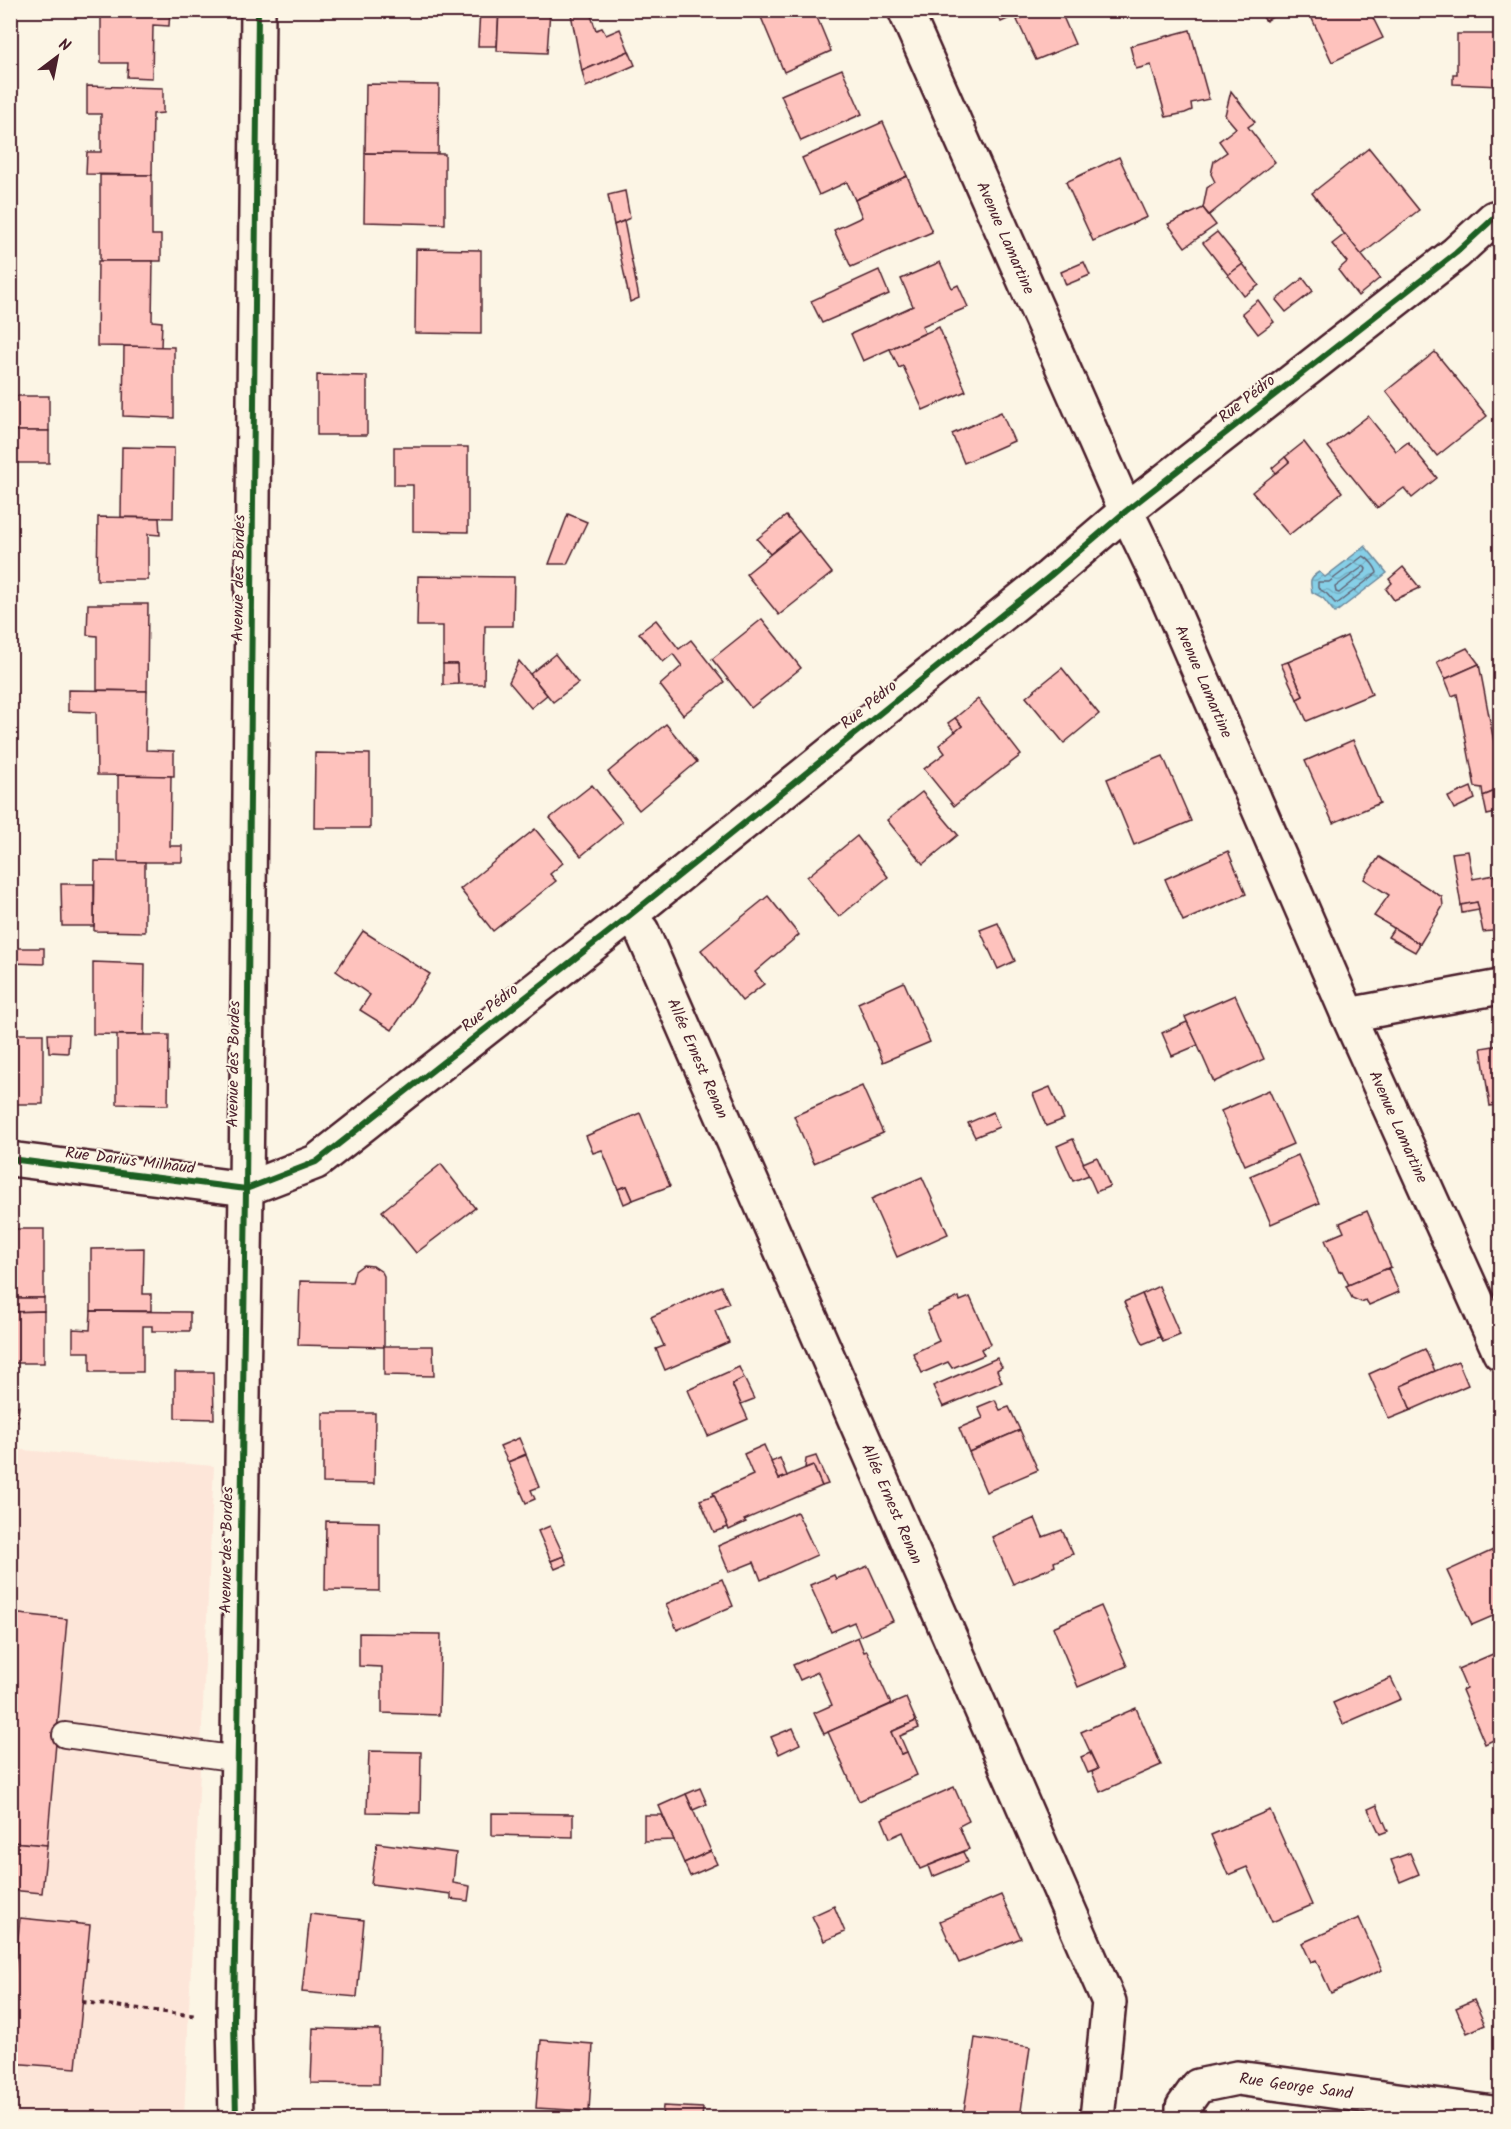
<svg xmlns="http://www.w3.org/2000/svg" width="1511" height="2129" font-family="Kalam,sans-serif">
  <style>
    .built { fill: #fde6d9 }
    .water { fill: url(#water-waves); stroke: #6e899c; stroke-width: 1.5 }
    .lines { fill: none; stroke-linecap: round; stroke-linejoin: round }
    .shore { stroke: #626576; stroke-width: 1.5 }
    .building { fill: #fec2bd; stroke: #4a1f2b; stroke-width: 1.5 }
    .service-casing { stroke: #4a1f2b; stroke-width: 28 }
    .minor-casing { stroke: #4a1f2b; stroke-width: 38 }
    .tertiary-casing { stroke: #4a1f2b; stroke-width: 38 }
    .path { stroke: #4a1f2b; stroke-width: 4; stroke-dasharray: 4.5 4.5; stroke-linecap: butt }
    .service { stroke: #fcf5e5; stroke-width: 24 }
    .minor { stroke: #fcf5e5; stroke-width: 33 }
    .tertiary { stroke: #fcf5e5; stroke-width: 33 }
    .cycleway-casing { stroke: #fcf5e5; stroke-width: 10 }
    .cycleway { stroke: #1b5e20; stroke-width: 6 }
    .labels { text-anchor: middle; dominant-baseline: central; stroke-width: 4.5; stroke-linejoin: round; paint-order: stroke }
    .street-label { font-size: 16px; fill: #4a1f2b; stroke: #fcf5e5 }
  </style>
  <defs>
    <pattern id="water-waves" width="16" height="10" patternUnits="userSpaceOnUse" patternTransform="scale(1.5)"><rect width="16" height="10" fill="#86cfe7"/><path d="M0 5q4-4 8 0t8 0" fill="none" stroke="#75b1c6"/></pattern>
  </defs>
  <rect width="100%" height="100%" fill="#fcf5e5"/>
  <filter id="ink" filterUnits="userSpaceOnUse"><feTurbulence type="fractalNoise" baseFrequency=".0167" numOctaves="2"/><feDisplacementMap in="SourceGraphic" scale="12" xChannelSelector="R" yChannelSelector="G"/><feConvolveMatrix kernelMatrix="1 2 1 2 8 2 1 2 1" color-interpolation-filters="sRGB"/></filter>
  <g filter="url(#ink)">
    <!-- built -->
    <path class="built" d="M10,1449L214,1466L184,2118H11Z"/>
    <!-- water -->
    <path class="water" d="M1365,546L1387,573L1335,613L1323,598L1312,592C1310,581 1309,578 1319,572L1325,577Z"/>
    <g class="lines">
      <!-- shore -->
      <g class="shore">
        <path d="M1363,556C1368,558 1376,567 1377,573L1338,603H1335L1327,594L1318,588V582H1329Z"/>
        <path d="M1364,566L1366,569L1365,572L1339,593L1336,592L1335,587Z"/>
      </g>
    </g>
    <!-- building -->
    <g class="building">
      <path d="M101,10H170L169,26L153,25L152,78L127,77L128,63H101Z"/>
      <path d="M357,10H387V15L357,14Z"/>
      <path d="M480,10H499L497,46H478Z"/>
      <path d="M499,10H550L547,53L497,51Z"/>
      <path d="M579,10H589L596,30L602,28L606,35L620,29L629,51L582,71L571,14Z"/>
      <path d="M758,10H814L831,51L784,72Z"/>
      <path d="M996,10H1020L1021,13L1001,22Z"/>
      <path d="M1040,10H1060L1075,44L1036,60L1017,20Z"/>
      <path d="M1257,10H1284L1266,21Z"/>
      <path d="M1308,10H1369L1383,38L1332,62Z"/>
      <path d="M1190,30L1209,99L1191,103L1192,110L1185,113L1166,117L1151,65L1136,69L1130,46Z"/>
      <path d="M1457,34H1500V86L1453,84V74H1457Z"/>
      <path d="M629,51L635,65L586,87L582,71Z"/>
      <path d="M842,69L862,114L801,141L781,95Z"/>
      <path d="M366,84L439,85L438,154L365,153Z"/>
      <path d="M87,86L163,88V113L153,114L152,175L86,174L87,152H101V114H87Z"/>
      <path d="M1231,91L1255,122L1248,127L1275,162L1209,215L1203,208L1207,188L1215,182L1211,174L1214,161L1227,152L1219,141L1236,128L1225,115Z"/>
      <path d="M883,122L907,176L855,200L847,182L819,195L802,158Z"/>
      <path d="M1369,148L1419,210L1361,255L1312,193Z"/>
      <path d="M365,153L445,154V224L364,222Z"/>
      <path d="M1119,157L1147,217L1093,241L1066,182Z"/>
      <path d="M100,175H152V235H161V261H100Z"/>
      <path d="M907,176L932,232L851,267L834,230L862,217L855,200Z"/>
      <path d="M625,191L630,218L614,225L608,195Z"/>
      <path d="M1203,208L1216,225L1185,247L1168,224Z"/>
      <path d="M624,221L639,298L630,302L614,225Z"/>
      <path d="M1217,232L1243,264L1228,275L1203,243Z"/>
      <path d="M1345,234L1380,278L1358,296L1338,270L1347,262L1332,244Z"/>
      <path d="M416,249L481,250V334L415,333Z"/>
      <path d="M98,261H153L152,321L162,322L161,347L97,346Z"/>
      <path d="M940,262L952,288L958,285L968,307L922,326L925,333L863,361L851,334L913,306L901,279Z"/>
      <path d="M1084,262L1090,275L1066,285L1061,272Z"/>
      <path d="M1243,264L1259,285L1244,296L1228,275Z"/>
      <path d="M879,270L889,294L822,323L811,301Z"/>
      <path d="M1303,278L1313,291L1286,312L1276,300Z"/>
      <path d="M1258,300L1274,322L1258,334L1242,313Z"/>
      <path d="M939,327L966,391L923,410L903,366L899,368L890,349Z"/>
      <path d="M124,346L174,347V418L123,416Z"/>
      <path d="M1435,352L1487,416L1437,456L1386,391Z"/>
      <path d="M317,375L367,376V435H317Z"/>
      <rect x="10" y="396" width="39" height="35"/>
      <path d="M1001,412L1014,441L964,463L952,434Z"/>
      <path d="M1368,416L1396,451L1408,442L1437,478L1412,498L1404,488L1377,508L1328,447Z"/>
      <rect x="10" y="431" width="39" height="32"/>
      <path d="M1304,442L1342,492L1289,535L1252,492L1289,462L1285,457Z"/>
      <path d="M122,447L174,448L173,518L121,517Z"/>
      <path d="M394,447H468V532L413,531V485H394Z"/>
      <path d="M1285,457L1289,462L1276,473L1272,468Z"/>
      <path d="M568,514L587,522L567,564H549Z"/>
      <path d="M786,516L799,531L770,554L757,539Z"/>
      <path d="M98,517L159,518L160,535L148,534V580H97Z"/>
      <path d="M799,531L832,573L779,615L746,574Z"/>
      <path d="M1403,567L1420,588L1394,600L1386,589L1392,583L1389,579Z"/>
      <path d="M418,576L514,577L513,626H485L484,684H458L457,664H443V626H417Z"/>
      <path d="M88,604H148L147,691L97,690V636L87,635Z"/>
      <path d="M762,619L801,668L751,708L712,659Z"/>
      <path d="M656,620L679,649L691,640L724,682L683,715L660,685L682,666L673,654L663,662L639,633Z"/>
      <path d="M1347,636L1372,694L1307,721L1297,699L1303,696L1288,662Z"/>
      <path d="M1467,648L1479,664L1445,679L1437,662Z"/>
      <path d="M555,654L578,683L553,702L530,674Z"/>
      <path d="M519,661L547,695L531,708L509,682Z"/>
      <path d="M1288,662L1303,696L1297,699L1281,664Z"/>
      <path d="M443,664H457L458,684L443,685Z"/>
      <path d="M1479,664L1500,773V789L1483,796L1482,788L1475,787L1457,694L1452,696L1445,679Z"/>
      <path d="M1062,668L1099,714L1064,743L1026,697Z"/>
      <path d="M68,690L147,691L146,750L174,751V776L97,775L96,712L68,711Z"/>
      <path d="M978,699L1021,755L954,806L924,769L945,753L939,745L962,726L955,718Z"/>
      <path d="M955,718L962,726L955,732L948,723Z"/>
      <path d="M666,724L697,762L639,810L608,772Z"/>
      <path d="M1353,740L1380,803L1333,823L1305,761Z"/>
      <path d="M315,753L370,754V828H314Z"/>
      <path d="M1163,756L1191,821L1134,845L1107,779Z"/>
      <path d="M118,775L171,776L170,846H182V862H118Z"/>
      <path d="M592,785L622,822L581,856L550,818Z"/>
      <path d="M1471,787L1475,799L1454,809L1448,797Z"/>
      <path d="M1500,789V812L1487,815L1483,796Z"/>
      <path d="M922,792L958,835L923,864L887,820Z"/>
      <path d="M535,829L563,863L550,874L556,881L493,931L460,889Z"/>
      <path d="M857,836L888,877L839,917L807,877Z"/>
      <path d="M1228,851L1246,894L1183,921L1165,879Z"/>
      <path d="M1468,851L1473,879L1500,874V930L1483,932L1477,902L1461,905L1452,853Z"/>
      <path d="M1379,857L1442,897L1443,906L1420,944L1374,916L1389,895L1364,879Z"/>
      <path d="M95,861L145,862V932L94,931Z"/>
      <path d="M61,884H94V926H62Z"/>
      <path d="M768,896L799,935L755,972L764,984L742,1001L701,950Z"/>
      <path d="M1477,902L1479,910L1462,913L1461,905Z"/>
      <path d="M998,923L1015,961L998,969L980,930Z"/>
      <path d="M1394,928L1420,944L1415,952L1388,937Z"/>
      <path d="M363,931L430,974L392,1030L360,1010L370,995L336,971Z"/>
      <path d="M10,948H44V964L10,963Z"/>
      <path d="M93,962L145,964L144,1035L93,1034Z"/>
      <path d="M904,982L930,1042L883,1062L858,1003Z"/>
      <path d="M1235,995L1264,1059L1214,1082L1185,1017Z"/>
      <path d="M1187,1022L1198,1045L1172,1056L1162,1033Z"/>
      <rect x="10" y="1034" width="33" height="70"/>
      <path d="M48,1034H69L68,1053L49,1052Z"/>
      <path d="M117,1035H169L168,1105L117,1104Z"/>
      <path d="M1500,1045V1104L1490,1106L1481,1048Z"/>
      <path d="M862,1086L883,1133L814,1163L794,1116Z"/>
      <path d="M1050,1087L1064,1119L1046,1126L1033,1094Z"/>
      <path d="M1269,1090L1293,1144L1245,1165L1221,1111Z"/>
      <path d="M993,1112L999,1127L975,1137L968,1123Z"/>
      <path d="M640,1113L670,1186L633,1200L627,1186L618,1189L602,1150L593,1153L586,1136Z"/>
      <path d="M1073,1139L1089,1175L1073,1181L1057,1146Z"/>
      <path d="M1298,1155L1319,1203L1271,1224L1250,1176Z"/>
      <path d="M1097,1157L1110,1186L1096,1192L1083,1163Z"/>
      <path d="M441,1164L475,1208L416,1253L382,1211Z"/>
      <path d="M922,1177L948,1234L897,1257L871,1199Z"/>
      <path d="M627,1186L633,1200L624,1204L618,1189Z"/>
      <path d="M1367,1211L1391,1267L1349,1285L1342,1271L1339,1272L1325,1240L1344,1232L1340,1223Z"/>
      <path d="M12,1229H44V1298H11Z"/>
      <path d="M144,1248L143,1294H151V1311H91V1249Z"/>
      <path d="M363,1265L373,1266L382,1272L384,1276V1347L298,1345L300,1281L352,1282L355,1271Z"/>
      <path d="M1388,1268L1399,1292L1369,1305L1366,1300L1361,1302L1352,1298L1346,1286Z"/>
      <path d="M10,1286L11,1298H44V1311L10,1312Z"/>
      <path d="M721,1286L729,1303L715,1309L729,1342L665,1370L656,1349L664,1346L651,1317Z"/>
      <path d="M1159,1286L1180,1335L1163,1342L1142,1294Z"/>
      <path d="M1142,1294L1160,1337L1143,1344L1124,1302Z"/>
      <path d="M959,1297L960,1301L970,1297L991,1344L981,1349L984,1355L952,1368L948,1362L922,1373L913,1353L939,1341L927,1311Z"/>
      <path d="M44,1311V1363H10V1312Z"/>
      <path d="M91,1311L190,1312V1331H152V1326H143V1372H90V1352H73V1329L90,1330Z"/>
      <path d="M384,1346H433L434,1376L384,1375Z"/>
      <path d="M1425,1349L1435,1371L1401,1386L1411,1410L1389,1419L1369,1374Z"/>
      <path d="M997,1358L1002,1367L997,1370L1002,1382L943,1407L933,1386Z"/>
      <path d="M1458,1361L1468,1385L1411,1410L1401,1386Z"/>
      <path d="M739,1367L744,1378L732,1384L748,1419L708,1436L688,1390Z"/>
      <path d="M175,1372H213L214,1419L175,1418Z"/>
      <path d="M744,1378L754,1399L741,1404L732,1384Z"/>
      <path d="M995,1400L1000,1410L1009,1407L1020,1430L969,1452L959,1428L983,1418L978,1407Z"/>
      <path d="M10,1405L19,1406L17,1421L10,1420Z"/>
      <path d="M323,1413H375L374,1484L323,1483Z"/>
      <path d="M1020,1430L1038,1470L986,1492L969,1452Z"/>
      <path d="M519,1438L526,1454L508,1462L500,1446Z"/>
      <path d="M764,1445L779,1479L813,1465L822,1486L744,1520L746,1522L729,1530L713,1493L753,1475L744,1454Z"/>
      <path d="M526,1455L539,1487L531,1490L535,1499L526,1503L508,1462Z"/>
      <path d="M816,1456L828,1484L822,1486L813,1465L805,1468L806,1459Z"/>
      <path d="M780,1458L787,1476L779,1479L771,1462Z"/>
      <path d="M714,1495L728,1527L714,1532L700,1500Z"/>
      <path d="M797,1512L817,1555L761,1580L754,1562L729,1572L718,1546Z"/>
      <path d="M1035,1518L1043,1537L1062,1530L1073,1554L1054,1562L1055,1566L1013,1584L992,1537Z"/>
      <path d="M326,1521L379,1522V1591L325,1590Z"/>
      <path d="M550,1526L564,1556L551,1561L538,1531Z"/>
      <path d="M1500,1547V1613L1472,1625L1447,1571Z"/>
      <path d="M564,1556L567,1564L555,1569L551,1561Z"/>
      <path d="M868,1566L893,1621L860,1636L854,1622L831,1632L810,1585L834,1575L836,1579Z"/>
      <path d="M722,1579L733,1606L677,1630L666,1604Z"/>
      <path d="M1101,1606L1127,1666L1078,1687L1053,1627Z"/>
      <path d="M10,1613L67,1619L47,1845L10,1842Z"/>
      <path d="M359,1633L441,1634L439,1715L382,1713V1667L359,1666Z"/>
      <path d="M858,1637L864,1652L867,1651L891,1704L824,1734L814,1713L832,1705L818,1672L800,1680L793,1665Z"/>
      <path d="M1500,1651V1737L1485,1744L1462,1690L1466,1688L1458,1669Z"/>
      <path d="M1391,1678L1401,1699L1343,1724L1333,1703Z"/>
      <path d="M906,1698L916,1721L891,1732L901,1754L907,1752L917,1775L859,1801L828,1732Z"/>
      <path d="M1136,1708L1161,1765L1100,1792L1092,1772L1098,1769L1081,1732Z"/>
      <path d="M916,1721L919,1728L900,1736L907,1752L901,1754L891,1732Z"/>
      <path d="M793,1728L800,1744L779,1754L771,1737Z"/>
      <path d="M369,1751L421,1752L420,1813L367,1812Z"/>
      <path d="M1090,1753L1098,1769L1088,1773L1081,1757Z"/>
      <path d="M954,1787L969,1821L959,1826L969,1849L920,1869L903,1832L890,1838L882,1819Z"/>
      <path d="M700,1788L707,1804L693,1810L686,1794Z"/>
      <path d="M686,1794L711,1851L684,1863L659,1806Z"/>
      <path d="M1377,1805L1388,1831L1380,1834L1368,1809Z"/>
      <path d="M1270,1810L1312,1905L1272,1922L1247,1867L1228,1875L1211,1835Z"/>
      <path d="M492,1813L573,1814V1837L492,1835Z"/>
      <path d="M644,1815H662L674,1840L644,1841Z"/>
      <path d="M10,1842L47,1845L42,1893L10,1890Z"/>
      <path d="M377,1843L456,1853L453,1883L470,1886L468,1901L451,1899V1894L371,1884Z"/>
      <path d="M711,1851L717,1864L690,1876L684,1863Z"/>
      <path d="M963,1852L968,1862L932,1877L928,1866Z"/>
      <path d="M1410,1853L1419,1874L1400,1882L1391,1860Z"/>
      <path d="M1001,1895L1021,1938L959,1963L940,1921Z"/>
      <path d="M834,1906L845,1932L824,1941L812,1916Z"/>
      <path d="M310,1914L364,1920L357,1997L302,1992Z"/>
      <path d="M20,1918L90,1925L76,2068L10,2063V2016Z"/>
      <path d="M1359,1918L1382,1970L1331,1993L1316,1960L1311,1962L1302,1943Z"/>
      <path d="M1474,2000L1485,2025L1467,2033L1456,2008Z"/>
      <path d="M313,2028L380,2030L379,2084L311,2083Z"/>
      <path d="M975,2038L1030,2047L1020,2118H963Z"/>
      <path d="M541,2040L593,2044L589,2111L536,2108Z"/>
      <path d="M663,2106L703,2108L702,2118H662Z"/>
      <path d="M722,2112L742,2115V2118H721Z"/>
    </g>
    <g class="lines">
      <!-- service casing -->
      <g class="service-casing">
        <path id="service" d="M65,1735L238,1759"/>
      </g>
      <!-- minor casing -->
      <g class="minor-casing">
        <g id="minor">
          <path id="s1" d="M905,10L1126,511L1164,590L1348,1015L1500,1353"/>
          <path id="s2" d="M629,916L642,931L1109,2002L1097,2118"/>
          <path d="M1348,1015L1500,987"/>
          <path d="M10,1159L246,1189L316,1162L629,916L1050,576L1126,511L1456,253L1494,218"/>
          <path id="s3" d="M1183,2118V2107L1198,2086L1237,2078L1500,2114"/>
        </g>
      </g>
      <!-- tertiary casing -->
      <g class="tertiary-casing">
        <path id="tertiary" d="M236,2118L234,2020L246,1189L258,10"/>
      </g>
      <!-- path -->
      <path class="path" d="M82,2002L197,2016"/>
      <!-- service -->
      <use href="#service" class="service"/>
      <!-- minor -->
      <use href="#minor" class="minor"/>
      <!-- tertiary -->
      <use href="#tertiary" class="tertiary"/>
      <!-- cycleway casing -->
      <g class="cycleway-casing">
        <g id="cycleway">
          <path d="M10,1159L246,1189L316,1162L629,916L1050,576L1126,511L1456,253L1494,218"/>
          <path d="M236,2118L234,2020L246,1189L258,10"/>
        </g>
      </g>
      <!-- cycleway -->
      <use href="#cycleway" class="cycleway"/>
    </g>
  </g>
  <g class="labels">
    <!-- street labels -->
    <g class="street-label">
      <text stroke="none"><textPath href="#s1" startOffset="249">Avenue Lamartine</textPath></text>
      <text transform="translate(1247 399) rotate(-38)">Rue Pédro</text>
      <text transform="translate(239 578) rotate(-89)">Avenue des Bordes</text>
      <text stroke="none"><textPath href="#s1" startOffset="735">Avenue Lamartine</textPath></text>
      <text transform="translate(869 705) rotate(-39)">Rue Pédro</text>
      <text transform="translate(490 1008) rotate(-38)">Rue Pédro</text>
      <text stroke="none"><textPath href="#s2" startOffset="159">Allée Ernest Renan</textPath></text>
      <text transform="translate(234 1064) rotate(-89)">Avenue des Bordes</text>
      <text stroke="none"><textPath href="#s1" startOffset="1221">Avenue Lamartine</textPath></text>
      <text transform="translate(130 1161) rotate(7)">Rue Darius Milhaud</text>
      <text stroke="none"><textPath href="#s2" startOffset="645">Allée Ernest Renan</textPath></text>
      <text transform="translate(227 1550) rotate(-89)">Avenue des Bordes</text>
      <text stroke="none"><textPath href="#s3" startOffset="136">Rue George Sand</textPath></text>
    </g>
  </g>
  <!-- margin -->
  <rect width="1511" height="2129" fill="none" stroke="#fcf5e5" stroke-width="36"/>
  <rect x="18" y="18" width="1475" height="2093" fill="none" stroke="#4a1f2b" stroke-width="2" filter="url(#ink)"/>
  <!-- north arrow -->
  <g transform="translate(57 57) rotate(32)" stroke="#fcf5e5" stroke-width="4.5" paint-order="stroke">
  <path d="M0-4.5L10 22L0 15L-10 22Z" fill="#4a1f2b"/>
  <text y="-9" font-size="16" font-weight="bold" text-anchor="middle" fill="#4a1f2b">N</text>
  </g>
</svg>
